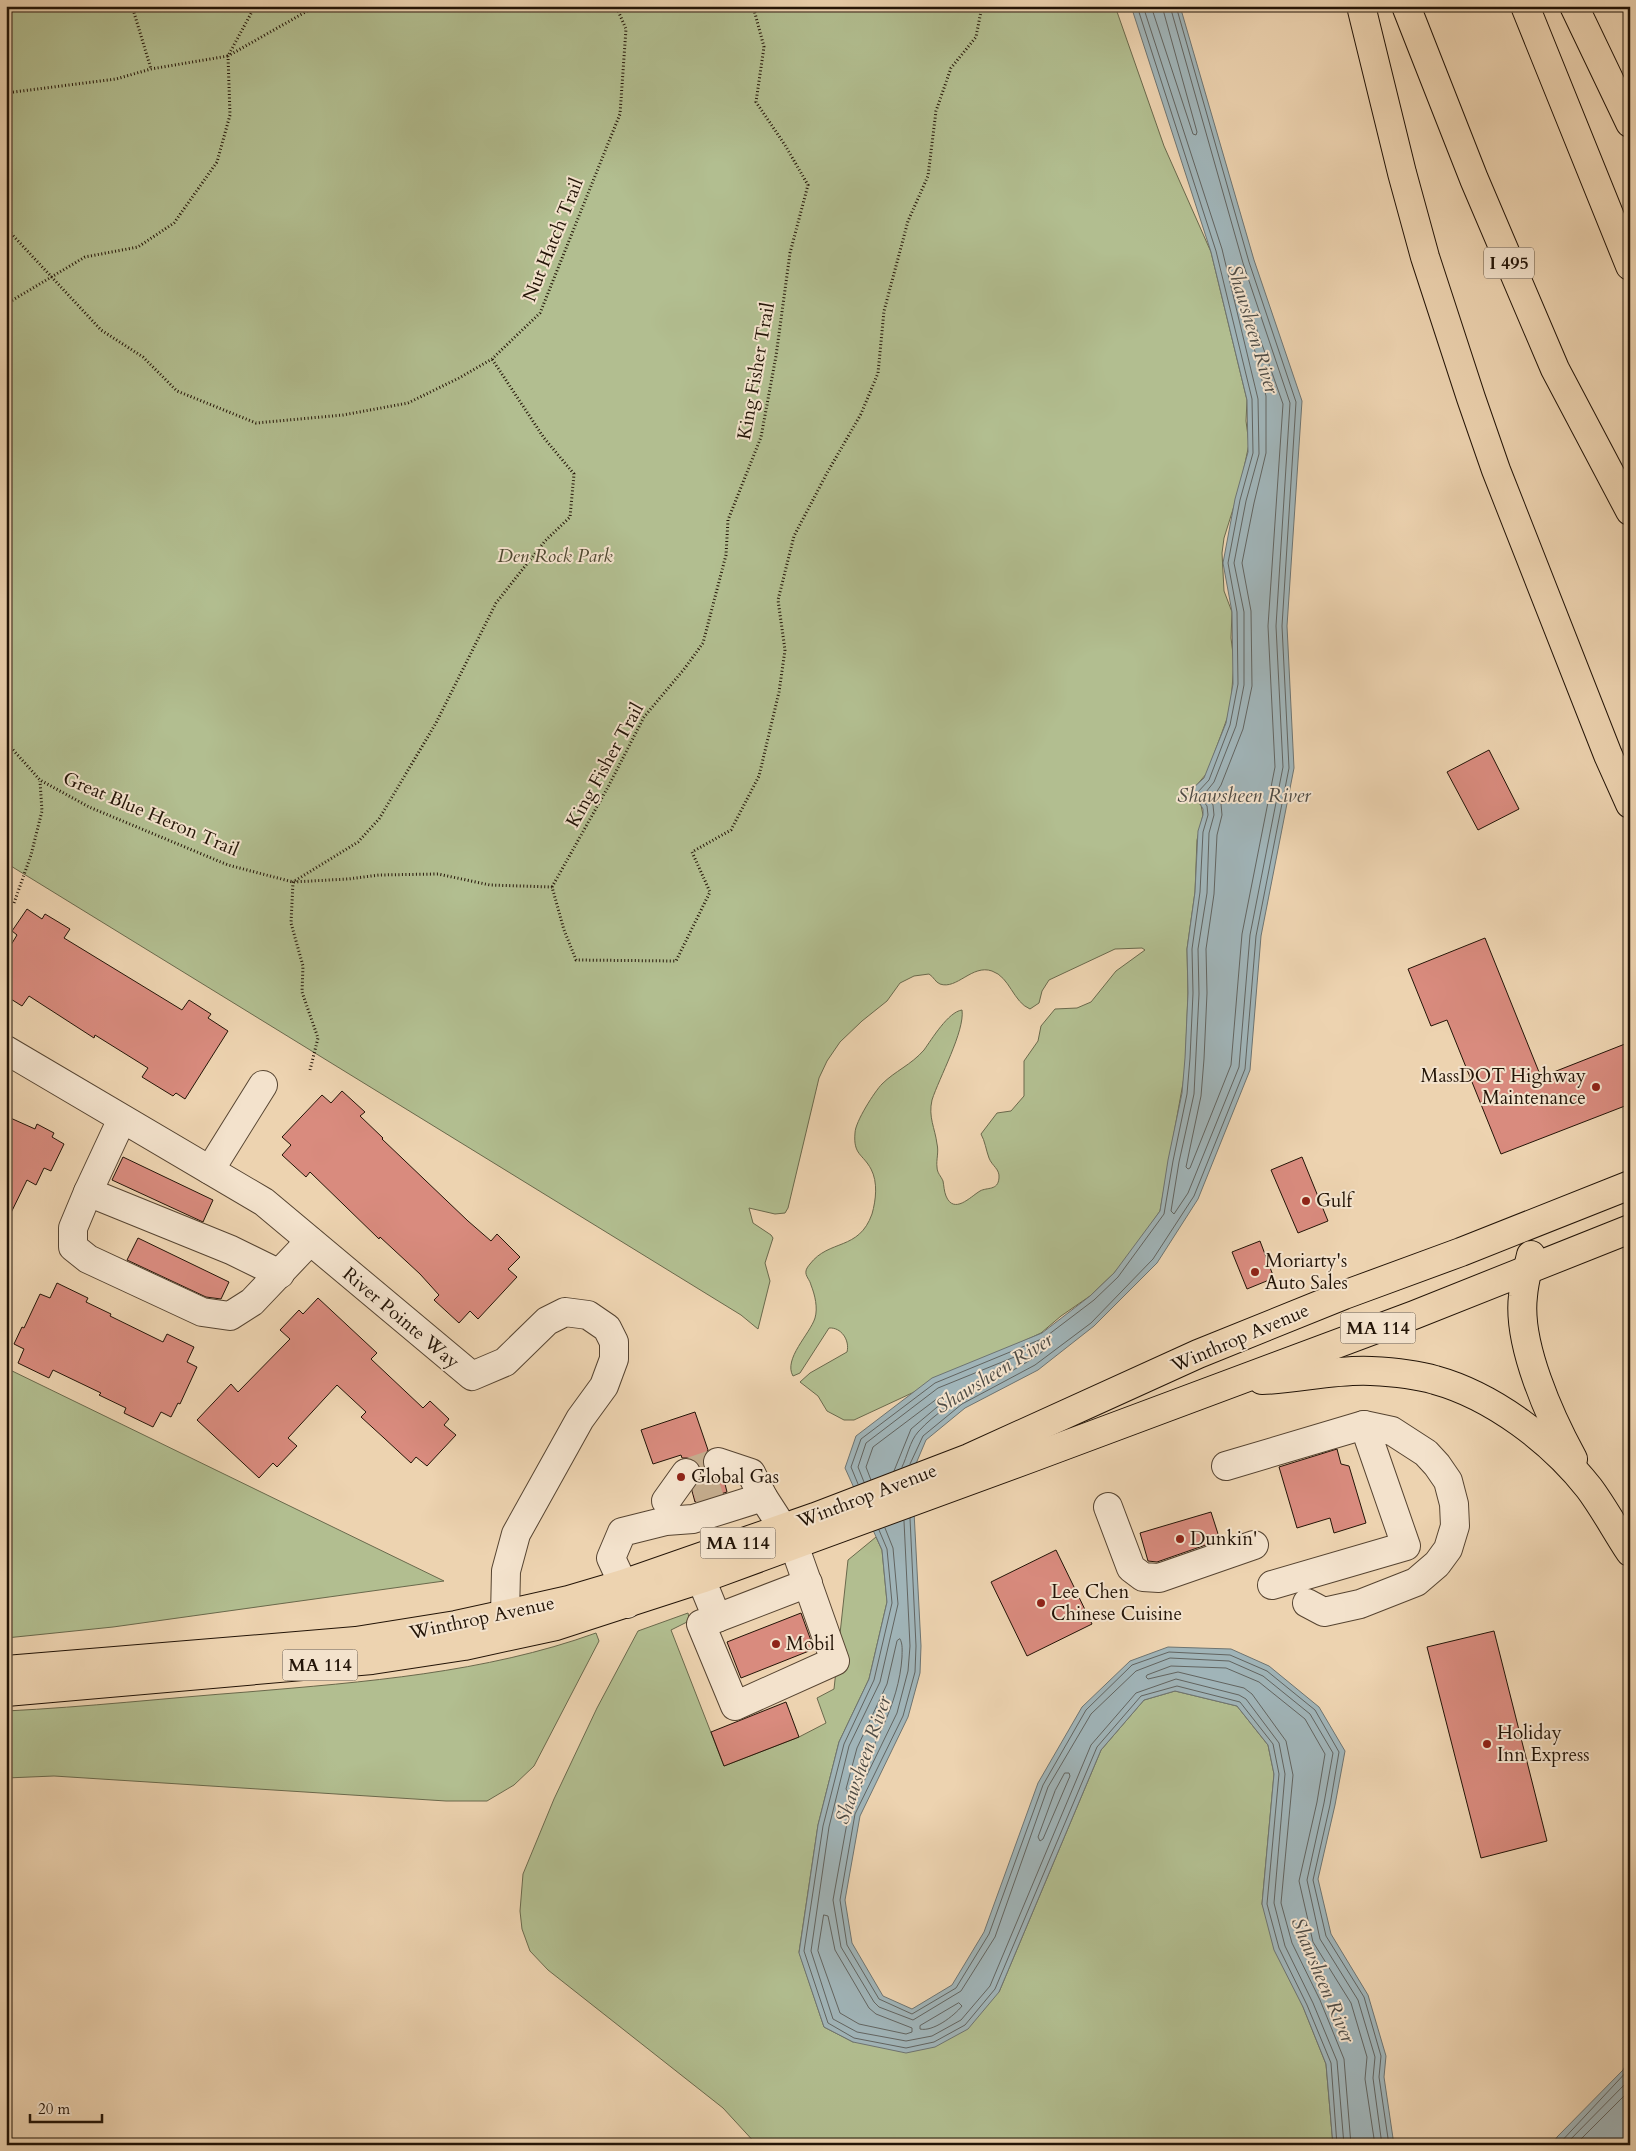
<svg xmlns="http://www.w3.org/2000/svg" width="1636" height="2151" font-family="Cardo,serif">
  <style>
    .green { fill: #b2be90; stroke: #6a694c }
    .water { fill: #a0b4b8; stroke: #6e7471 }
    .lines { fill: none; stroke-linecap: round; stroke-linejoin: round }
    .shore { stroke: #626460; stroke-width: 1 }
    .building { fill: #d98b7e; stroke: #231407 }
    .minor-tunnel { stroke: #c5ad8e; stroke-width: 28; stroke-dasharray: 28 14; stroke-linecap: butt }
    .minor-casing { stroke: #564431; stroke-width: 30 }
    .highway-casing { stroke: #231407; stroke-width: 30 }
    .path { stroke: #231407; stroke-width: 3; stroke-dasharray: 1 2.5; stroke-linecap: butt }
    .minor { stroke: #f3e2cc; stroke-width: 28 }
    .highway { stroke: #edd3b0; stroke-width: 28 }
    .poi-dot { fill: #8f2418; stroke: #f3e2cc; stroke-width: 2 }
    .labels { text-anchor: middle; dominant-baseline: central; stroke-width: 4; stroke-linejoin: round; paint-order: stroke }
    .shield { fill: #f3e2cc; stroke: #615242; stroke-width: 1 }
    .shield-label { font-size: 18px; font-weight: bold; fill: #231407 }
    .street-label { font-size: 19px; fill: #231407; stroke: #f3e2cc }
    .park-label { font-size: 19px; font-style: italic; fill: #4e4730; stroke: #f3e2cc }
    .poi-label { font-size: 19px; fill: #231407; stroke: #f3e2cc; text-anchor: start }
    .water-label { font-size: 20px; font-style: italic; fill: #4f4c45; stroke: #f3e2cc }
  </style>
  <rect width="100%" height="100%" fill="#edd3b0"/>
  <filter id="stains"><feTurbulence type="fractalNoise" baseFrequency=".004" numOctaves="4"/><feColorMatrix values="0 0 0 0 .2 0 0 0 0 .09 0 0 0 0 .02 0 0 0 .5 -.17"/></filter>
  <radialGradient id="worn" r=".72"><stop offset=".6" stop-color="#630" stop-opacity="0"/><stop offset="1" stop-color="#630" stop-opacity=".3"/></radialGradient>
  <!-- green -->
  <g class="green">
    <path d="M6,6H1115L1164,146L1211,252L1247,400L1246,421L1249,444L1240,487L1224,538L1222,553L1224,591L1232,612L1231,638L1234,662L1231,702L1228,716L1207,773L1190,793V797L1201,805L1203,815L1197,840L1195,892L1187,949L1188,993L1185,1072L1160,1211L1131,1254L1114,1273L1090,1296L1061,1316L1041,1333L854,1420H844L827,1411L818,1396L800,1382L810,1373L847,1352C850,1340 841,1327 829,1328L800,1373L793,1376C783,1359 810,1334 815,1318C818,1308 815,1295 811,1285C810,1280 805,1276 806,1271C806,1269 809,1265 810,1264C829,1239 859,1251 872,1214C876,1200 878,1182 871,1169C863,1154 853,1155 855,1133C855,1122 875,1091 882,1084C895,1071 911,1065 924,1050C932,1039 948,1012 962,1010C965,1031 939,1078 932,1100C928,1117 935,1128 937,1144C939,1152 936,1160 937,1167C937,1173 941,1176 943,1181C944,1186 944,1191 946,1196C954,1215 970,1197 980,1191C987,1187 998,1191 999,1178C1000,1169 992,1166 989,1158C986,1150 985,1141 981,1134L997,1113L1011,1111L1024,1096V1061L1038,1041L1041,1026L1055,1009L1077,1008L1091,1002L1116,971L1145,950L1142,948L1115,949L1049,980L1042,991L1039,1003L1030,1009C1013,1002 1010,977 992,971C972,964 957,990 940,984C935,982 934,977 929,974L914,976L900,983L887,1001L862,1021L840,1042L827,1061L819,1078L788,1208L785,1213L775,1214L749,1208L753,1223L771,1235L773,1238L765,1263L770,1281L758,1329L741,1315L6,863Z"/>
    <path d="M6,1368L444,1581L113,1627L6,1638Z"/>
    <path d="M876,1537L882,1550L887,1602L869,1679L839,1742L818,1825L799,1952L824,2027L853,2042L999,1992L1101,1750L1144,1700L1175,1691L1237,1706L1268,1745L1274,1774L1262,1904L1326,2064L1333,2145H757L723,2108L548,1970L530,1951L522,1929L520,1911L523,1874L554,1799L597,1708L638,1631L688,1613L689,1618L687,1622L671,1630L724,1766L799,1737L826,1723L817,1698L834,1689L848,1560Z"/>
    <path d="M596,1633L599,1641L534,1766L514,1785L487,1801H446L54,1776L6,1778V1711C87,1707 167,1698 247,1692C364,1682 485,1673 596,1633Z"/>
  </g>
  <!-- water -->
  <g class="water">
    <path d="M1131,6H1180L1254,260L1302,401L1287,626L1294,768L1261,936L1250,1070L1198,1199L1157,1263L1094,1326L1038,1370L965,1408L926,1440L912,1473L921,1646L920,1673L908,1717L860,1816L845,1900L852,1943L883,1996L912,2009L952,1985L984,1932L1038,1783L1082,1707L1130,1661L1168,1647L1231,1649L1269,1666L1319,1707L1345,1751L1335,1805L1318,1879L1331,1934L1368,1995L1386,2056L1384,2077L1394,2145H1333L1326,2064L1303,2007L1274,1950L1262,1904L1274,1774L1268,1745L1237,1706L1175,1691L1144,1700L1101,1750L999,1992L968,2029L935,2047L906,2053L853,2042L824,2027L799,1953L818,1825L839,1742L869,1679L887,1602L882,1550L845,1468L856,1436L932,1378L1042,1333L1090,1296L1114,1273L1160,1211L1168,1160L1182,1093L1185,1058L1188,993L1187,949L1195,892L1198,831L1203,815V809L1199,802L1190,796L1192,789L1204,778L1226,723L1233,684L1232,612L1223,563L1235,499L1248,452L1247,400L1211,252Z"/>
    <path d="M1630,2057V2145H1552L1557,2137L1623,2070Z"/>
  </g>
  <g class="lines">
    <!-- shore -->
    <g class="shore">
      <path d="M1143,6L1222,249L1258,399L1259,454L1246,501L1234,563L1244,612V685L1236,726L1214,782L1206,792L1213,805L1214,815L1209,833L1207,893L1198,949L1199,994L1194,1094L1179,1162L1171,1211L1174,1214L1188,1193L1239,1067L1250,935L1283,767L1276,626L1290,403L1243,263L1170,6"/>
      <path d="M1151,6L1193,134L1196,135L1197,132L1162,6"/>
      <path d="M1245,296L1283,404L1268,626L1275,767L1242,934L1231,1065L1190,1168L1188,1169L1186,1167L1201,1096L1204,1059L1207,993L1206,949L1214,894L1217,835L1222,815L1221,804L1216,793L1221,785L1243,729L1252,686L1251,611L1242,563L1254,503L1266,453V396L1242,299Z"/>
      <path d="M910,1464L923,1436L962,1404L1035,1365L1091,1323L1153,1259L1194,1196L1245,1069L1256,936L1289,768L1282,626L1296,402L1249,262L1176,6"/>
      <path d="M871,1480L866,1467L873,1447L942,1395L949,1393V1397L911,1429L894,1471"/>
      <path d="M864,1482L858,1467L866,1443L938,1388L1044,1345H1047L1046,1349C1006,1380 953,1393 918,1432C910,1441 907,1457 902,1467"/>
      <path d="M858,1484L851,1467L861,1439L935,1383L1044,1338L1094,1300L1118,1277L1164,1214L1173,1161L1187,1094L1190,1058L1193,993L1192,949L1200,892L1203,832L1208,815L1207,806L1197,793L1209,780L1230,725L1238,684L1237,612L1228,563L1240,500L1253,453L1252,399L1216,251L1137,6"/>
      <path d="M910,1518L916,1646L915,1672L903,1716L855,1814L840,1900L847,1945L879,1999L912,2014L956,1988L989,1934L1043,1785L1086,1710L1132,1665L1169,1652L1230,1655L1267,1671L1315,1710L1339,1752L1330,1805L1313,1880L1326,1936L1364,1997L1381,2056L1379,2077L1389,2145"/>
      <path d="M904,1521L910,1646L908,1671L897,1713L849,1812L833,1900L841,1947L874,2002L879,2007L913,2020L961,1991L995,1937L1048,1787L1091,1714L1136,1671L1170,1658L1229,1661L1263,1676L1310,1714L1333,1753L1324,1803L1307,1880L1320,1939L1358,2000L1375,2057L1373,2078L1382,2145"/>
      <path d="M885,1528L893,1548L898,1604L880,1682L849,1746L829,1827L811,1951L833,2019L857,2032L906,2041L932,2036L961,2020L990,1986L1091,1745L1136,1693L1176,1679L1239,1695L1246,1699L1279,1743L1285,1774L1274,1903L1285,1946L1313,2003L1337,2061L1344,2145"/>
      <path d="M879,1530L887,1549L892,1603L874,1680L844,1744L823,1826L804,1951L828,2023L854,2038L906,2048L934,2042L965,2025L995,1989L1097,1747L1141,1696L1177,1686L1240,1702L1273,1744L1279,1774L1267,1904L1279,1948L1307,2005L1331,2063L1337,2145"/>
      <path d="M900,1639C903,1644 902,1651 902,1657C899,1705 872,1748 851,1790L848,1792L846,1789L857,1748L887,1684L897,1641Z"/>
      <path d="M1065,1773H1069L1070,1776L1043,1839L1040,1841L1038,1837L1055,1791Z"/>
      <path d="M824,1915L828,1916L835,1950L869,2008L876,2014L912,2028V2032L906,2034L859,2024L840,2013L818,1951Z"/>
      <path d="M959,2003L962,2006C954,2016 933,2032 920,2029V2026Z"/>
      <path d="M1351,2145L1344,2059L1320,2000L1292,1943L1281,1903L1293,1775L1286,1741L1252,1694L1244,1688L1178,1672L1148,1679L1146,1677L1147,1675L1171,1666L1226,1668L1259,1682L1305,1719L1325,1754L1317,1802L1299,1881L1313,1942L1351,2003L1367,2057L1365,2079L1375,2145"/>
      <path d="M1558,2145L1630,2068"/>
      <path d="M1565,2145L1630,2079"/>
      <path d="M1575,2145L1630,2090"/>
    </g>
  </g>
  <!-- building -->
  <g class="building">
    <path d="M1489,750L1519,809L1478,830L1447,772Z"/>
    <path d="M27,909L42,919L45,914L70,929L64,938L182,1010L189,1000L211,1014L208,1018L228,1031L185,1099L176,1093L173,1096L142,1077L148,1068L95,1035L94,1038L29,996L22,1006L6,996V953L17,935L12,931Z"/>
    <path d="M1485,938L1541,1077L1630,1042V1104L1501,1154L1447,1020L1431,1026L1408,969Z"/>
    <path d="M342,1091L365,1112L360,1116L383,1138L382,1139L468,1221L491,1241L497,1234L520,1257L508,1269L517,1277L478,1319L470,1311L459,1323L434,1300L439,1295L420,1274L380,1237L379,1239L310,1172L306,1177L282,1155L291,1145L282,1137L322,1095L331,1103Z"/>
    <path d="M6,1116L35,1129L37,1124L54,1133L52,1137L64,1144L51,1171L44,1168L36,1185L27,1180L6,1223Z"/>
    <path d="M123,1157L213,1200L203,1222L112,1180Z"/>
    <path d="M1302,1157L1328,1221L1298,1233L1271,1170Z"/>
    <path d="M138,1238L229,1282L221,1299L206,1297L127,1260Z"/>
    <path d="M1260,1241L1274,1278L1247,1289L1232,1252Z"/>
    <path d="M57,1283L88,1298L86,1302L111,1314L110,1316L163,1342L167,1334L194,1347L187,1362L197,1367L180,1404L178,1403L171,1417L161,1412L153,1427L124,1413L126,1408L99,1395L101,1393L53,1370L49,1378L18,1363L24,1349L14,1344L22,1327L24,1328L40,1294L50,1298Z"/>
    <path d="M318,1298L377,1353L371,1359L423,1408L430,1401L449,1419L444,1425L456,1435L427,1466L416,1457L411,1463L384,1438L361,1417L366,1412L337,1385L288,1438L297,1446L277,1467L273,1463L259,1478L197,1420L231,1384L238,1392L290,1339L280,1330L299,1310L303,1314Z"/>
    <path d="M695,1412L708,1450L703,1457V1466L707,1473L724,1480L727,1492L695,1502L692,1491L701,1475L700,1466L695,1460L688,1458H682L681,1455L653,1464L641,1430Z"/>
    <path d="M1337,1449L1341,1464L1349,1466L1366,1523L1334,1533L1330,1518L1297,1528L1279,1467Z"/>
    <path d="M1211,1512L1220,1540L1157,1562L1148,1561L1140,1533Z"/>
    <path d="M1056,1550L1092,1624L1027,1656L991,1582Z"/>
    <path d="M801,1613L814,1649L741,1678L727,1642Z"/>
    <path d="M1494,1631L1547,1841L1481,1858L1427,1647Z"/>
    <path d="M786,1702L799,1737L724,1766L711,1732Z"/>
  </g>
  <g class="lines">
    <!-- minor-tunnel -->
    <g class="minor-tunnel">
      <path d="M686,1473L718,1462"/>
      <path d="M693,1492L724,1482"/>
    </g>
    <!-- minor casing -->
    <g class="minor-casing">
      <g id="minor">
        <path d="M6,1050L264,1202L472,1376L505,1362L547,1321L565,1312L588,1315L607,1328L614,1342V1359L604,1386L580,1419L516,1534L506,1571L505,1615"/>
        <path d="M122,1119L88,1192L73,1228V1247L88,1259L202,1312L230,1316L252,1302L310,1241"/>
        <path d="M210,1170L263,1085"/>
        <path d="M88,1192L231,1250L280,1274"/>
        <path d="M718,1462L751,1473L763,1497L783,1528"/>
        <path d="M1226,1466L1364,1425L1392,1431L1426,1453L1437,1465L1448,1481L1454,1504L1455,1526L1448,1549L1437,1564L1416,1582L1360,1604L1324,1612L1307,1603"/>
        <path d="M666,1501L686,1473"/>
        <path d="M1108,1507L1131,1568L1143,1577L1159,1578L1254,1545"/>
        <path d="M701,1579L717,1618L701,1624L735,1706L835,1661L794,1545"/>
        <path d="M1272,1585L1406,1546L1364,1425"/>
        <path d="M627,1604L623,1584L611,1558L622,1532L666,1521L693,1519L763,1497"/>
        <path d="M717,1618L808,1583"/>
      </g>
    </g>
    <!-- highway casing -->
    <g class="highway-casing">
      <g id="highway">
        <path d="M1361,6L1402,173L1425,257L1471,398L1496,470L1608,755L1630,804"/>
        <path d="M1406,6L1474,179L1555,369L1630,511"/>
        <path d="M1525,6L1630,266"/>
        <path d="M1574,6L1630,123"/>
        <path d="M1531,1255C1528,1268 1524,1282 1523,1296C1517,1344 1550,1417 1573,1459"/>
        <path d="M1262,1380C1298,1379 1335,1369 1371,1371C1392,1372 1415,1374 1435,1380C1493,1396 1552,1441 1589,1488C1604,1508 1616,1531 1630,1552"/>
        <path d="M6,1670L356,1641L456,1625L569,1600L623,1584L815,1517L969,1458L1198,1354L1344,1295L1461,1252L1630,1185"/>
        <path d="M6,1692L372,1660L464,1646L556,1626L701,1579L1031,1458L1414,1315L1630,1229"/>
      </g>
    </g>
    <!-- path -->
    <g class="path">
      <path d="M132,6L151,69"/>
      <path d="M6,93L116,79L151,69L228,56L255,6"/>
      <path d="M6,228L101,330L143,357L177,391L256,423L343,415L408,403L459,378L492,359L540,313L620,114L626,29L616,6"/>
      <path d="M6,304L85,257L138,247L174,223L217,162L230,115L228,56L316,6"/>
      <path d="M6,742L40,780L89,807L228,865L293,882L348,879L379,875L438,874L490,885L552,887L564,930L576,960L676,961L710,892L692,852L731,830L759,776L779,692L785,650L778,600L794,536L827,473L861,414L878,373L884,311L908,221L928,176L936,111L951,68L976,37L982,6"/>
      <path d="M552,887L608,787L644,717L685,668L703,643L726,555L728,520L761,437L776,356L790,253L808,185L785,145L756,102L764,47L753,6"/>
      <path d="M14,903L31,855L42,811L40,781"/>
      <path d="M310,1070L318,1038L302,992L303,966L291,923L293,882L358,842L379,819L436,723L496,603L545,541L570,517L574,474L544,438L492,359"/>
    </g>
    <!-- minor -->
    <use href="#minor" class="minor"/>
    <!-- highway -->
    <use href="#highway" class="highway"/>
  </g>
  <!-- markers -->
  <g class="poi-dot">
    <circle cx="1596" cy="1087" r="5"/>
    <circle cx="1306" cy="1201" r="5"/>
    <circle cx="1255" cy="1272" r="5"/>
    <circle cx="681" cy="1477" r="5"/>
    <circle cx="1180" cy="1539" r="5"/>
    <circle cx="1041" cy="1603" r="5"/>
    <circle cx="776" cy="1644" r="5"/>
    <circle cx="1487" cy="1744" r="5"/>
  </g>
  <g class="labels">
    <!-- shield labels -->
    <g class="shield">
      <rect x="1484" y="247.5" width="50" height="31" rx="4"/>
      <rect x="1340.5" y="1312.5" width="75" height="31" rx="4"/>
      <rect x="700.5" y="1527.5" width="75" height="31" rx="4"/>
      <rect x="282.5" y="1649.5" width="75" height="31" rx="4"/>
    </g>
    <g class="shield-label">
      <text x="1509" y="263">I 495</text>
      <text x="1378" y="1328">MA 114</text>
      <text x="738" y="1543">MA 114</text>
      <text x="320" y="1665">MA 114</text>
    </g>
    <!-- street labels -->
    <g class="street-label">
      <text transform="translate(553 240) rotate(-68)">Nut Hatch Trail</text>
      <text transform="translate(756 371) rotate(-80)">King Fisher Trail</text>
      <text transform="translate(605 765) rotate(-61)">King Fisher Trail</text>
      <text transform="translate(151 814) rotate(23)">Great Blue Heron Trail</text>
      <text transform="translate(401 1318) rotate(40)">River Pointe Way</text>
      <text transform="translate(1240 1338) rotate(-23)">Winthrop Avenue</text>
      <text transform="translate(867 1496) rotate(-21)">Winthrop Avenue</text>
      <text transform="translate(482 1618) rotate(-12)">Winthrop Avenue</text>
    </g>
    <!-- park labels -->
    <g class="park-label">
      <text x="555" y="556">Den Rock Park</text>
    </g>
    <!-- poi labels -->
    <g class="poi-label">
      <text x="1586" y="1076" text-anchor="end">MassDOT Highway<tspan x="1586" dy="22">Maintenance</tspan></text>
      <text x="1316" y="1201">Gulf</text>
      <text x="1265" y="1261">Moriarty's<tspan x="1265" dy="22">Auto Sales</tspan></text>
      <text x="691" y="1477">Global Gas</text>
      <text x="1190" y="1539">Dunkin'</text>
      <text x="1051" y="1592">Lee Chen<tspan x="1051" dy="22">Chinese Cuisine</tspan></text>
      <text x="786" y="1644">Mobil</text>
      <text x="1497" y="1733">Holiday<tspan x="1497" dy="22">Inn Express</tspan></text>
    </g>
    <!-- water labels -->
    <g class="water-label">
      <text transform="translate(1253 329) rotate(73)">Shawsheen River</text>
      <text x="1244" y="795">Shawsheen River</text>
      <text transform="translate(994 1373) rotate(-32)">Shawsheen River</text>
      <text transform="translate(863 1760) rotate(-71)">Shawsheen River</text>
      <text transform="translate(1323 1980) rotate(67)">Shawsheen River</text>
    </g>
  </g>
  <!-- margin -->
  <rect width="1636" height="2151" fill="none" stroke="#edd3b0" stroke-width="25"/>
  <rect x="8" y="8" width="1621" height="2136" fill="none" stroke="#231407" stroke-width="2.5"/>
  <rect x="12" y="12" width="1611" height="2126" fill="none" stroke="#231407"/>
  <!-- scale -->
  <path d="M30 2114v8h72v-8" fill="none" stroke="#231407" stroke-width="2.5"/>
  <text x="38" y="2114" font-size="15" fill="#231407" stroke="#f3e2cc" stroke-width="4" paint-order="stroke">20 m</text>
  <rect width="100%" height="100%" filter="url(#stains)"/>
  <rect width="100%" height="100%" fill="url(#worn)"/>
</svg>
